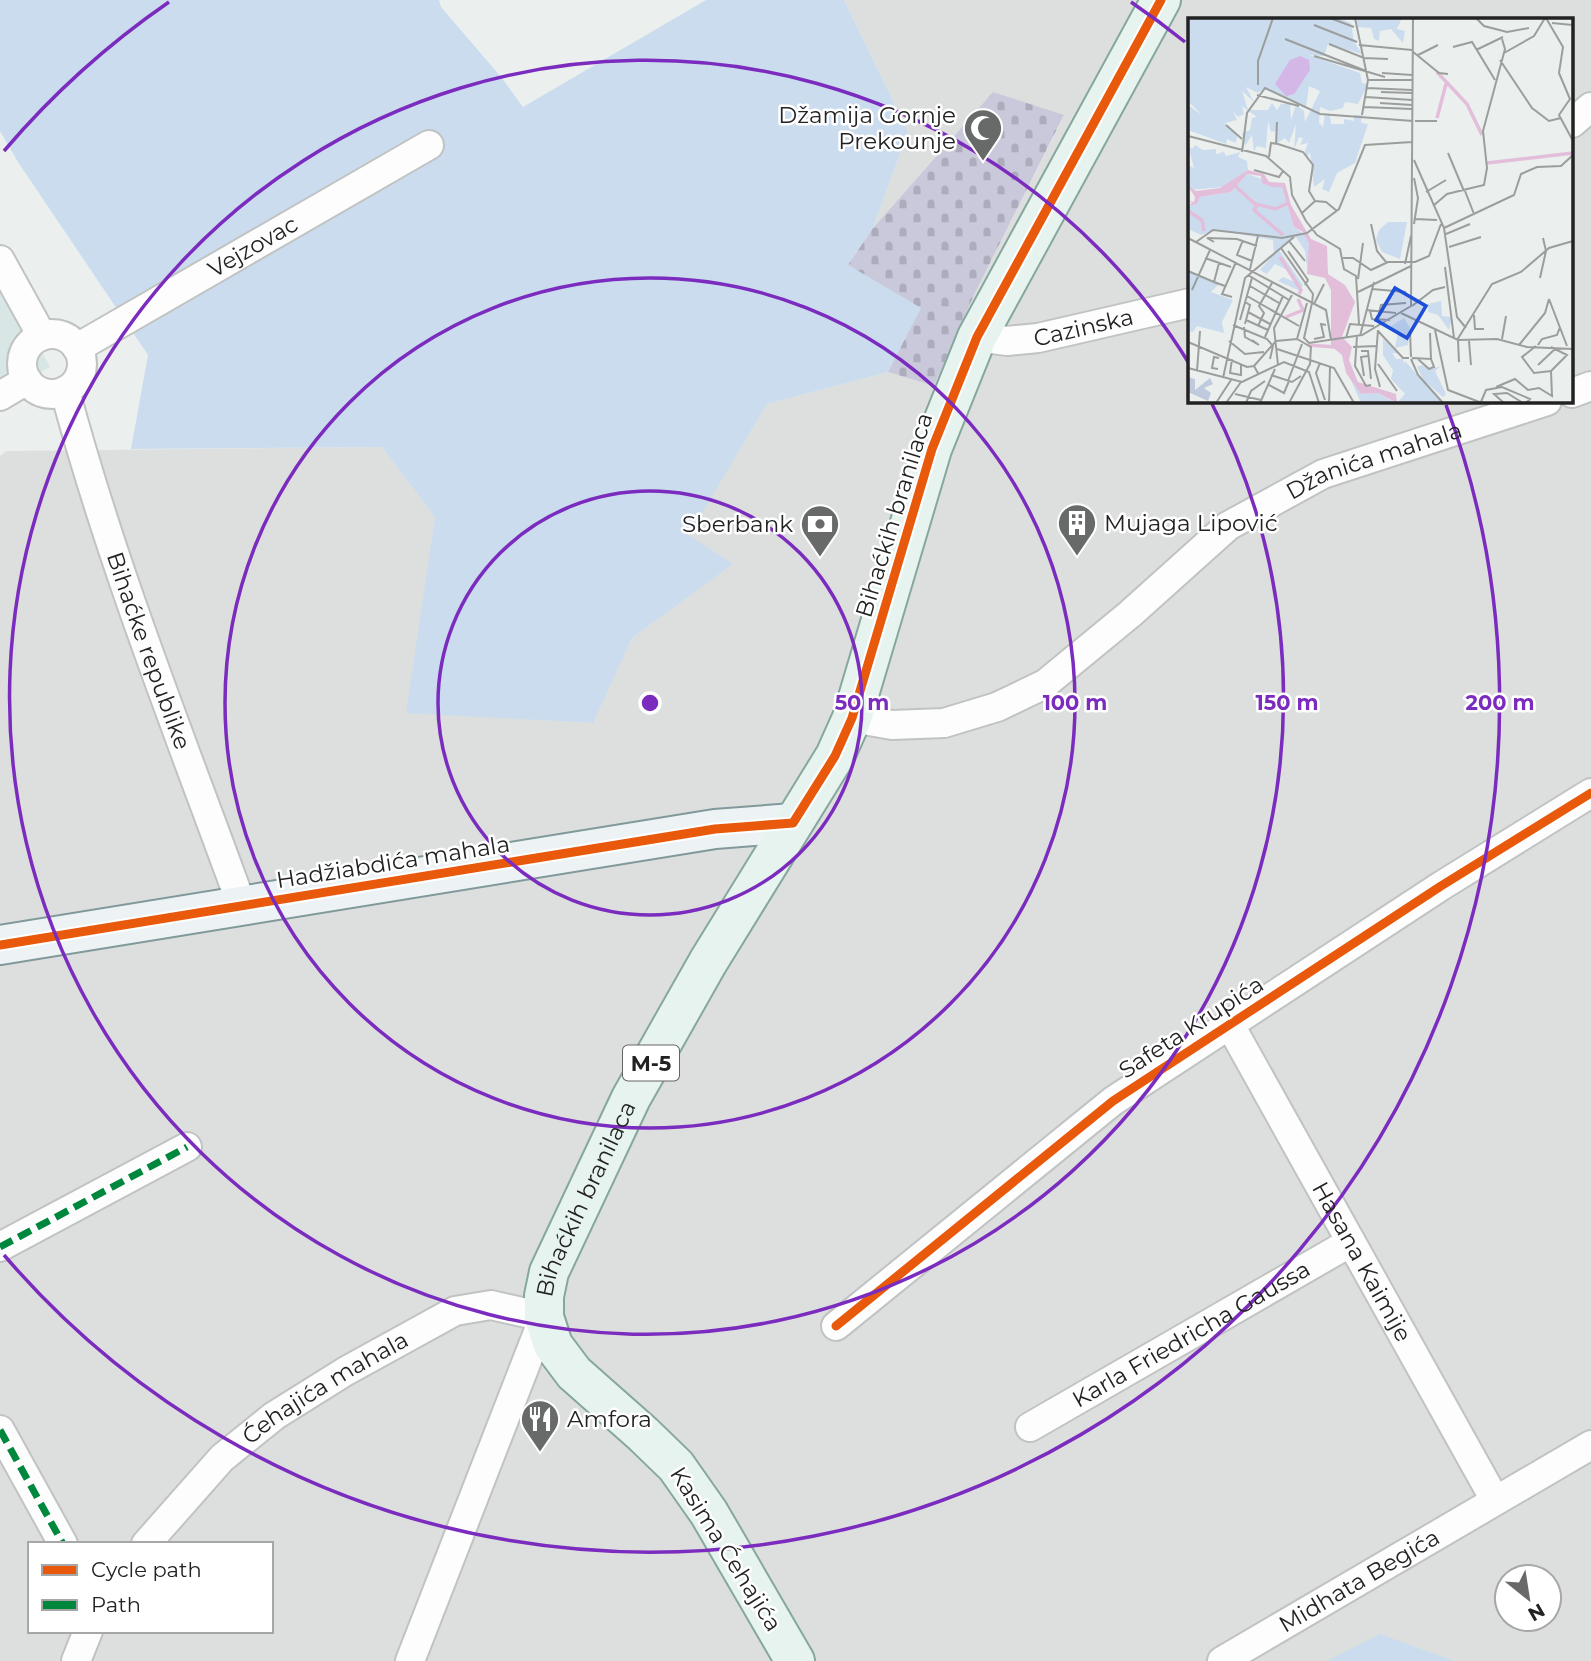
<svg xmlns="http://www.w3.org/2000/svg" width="1591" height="1661" font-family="Montserrat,sans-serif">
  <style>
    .residential { fill: #dcdfde; fill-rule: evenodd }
    .education { fill: #d8e7e6 }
    .grass { fill: #cadced }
    .cemetery { fill: url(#cemetery-stones) }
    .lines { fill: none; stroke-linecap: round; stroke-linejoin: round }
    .street-casing { stroke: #c1c3c3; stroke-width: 32 }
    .secondary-casing { stroke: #81999b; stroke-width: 42 }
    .primary-casing { stroke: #86a79d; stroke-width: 42 }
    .street { stroke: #fcfdfc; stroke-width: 28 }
    .secondary { stroke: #edf3f4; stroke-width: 38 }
    .primary { stroke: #e7f3ee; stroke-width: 38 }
    .quiet { stroke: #00873e; stroke-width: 7; stroke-dasharray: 14 7; stroke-linecap: butt }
    .cycleway-casing { stroke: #fff; stroke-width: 13 }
    .cycleway { stroke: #e8590c; stroke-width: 9 }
    .ring { fill: none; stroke: #7b2cbf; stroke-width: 3.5 }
    .labels { text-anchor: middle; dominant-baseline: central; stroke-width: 5; stroke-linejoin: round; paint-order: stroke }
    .shield { fill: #fff; stroke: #646464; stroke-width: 2 }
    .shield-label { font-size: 21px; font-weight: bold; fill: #222 }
    .poi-label { font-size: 23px; fill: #222; stroke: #fff; text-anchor: end }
    .street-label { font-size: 23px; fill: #222; stroke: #fff }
    .inset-river { fill: none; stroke: #e3beda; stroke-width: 3.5 }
    .inset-road { fill: none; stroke: #9b9e9c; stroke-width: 2 }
    .view { fill: #1d4ed8; fill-opacity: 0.15; stroke: #1d4ed8; stroke-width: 3.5 }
    .inset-edge { fill: none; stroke: #222; stroke-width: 3.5 }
    .centre { fill: #7b2cbf; stroke: #fff; stroke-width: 3.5 }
    .ring-label { font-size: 21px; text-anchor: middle; font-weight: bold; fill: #7b2cbf; stroke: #fff; stroke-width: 5; stroke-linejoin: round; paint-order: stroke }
  </style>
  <defs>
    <pattern id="cemetery-stones" width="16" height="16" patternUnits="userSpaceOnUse" patternTransform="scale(1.75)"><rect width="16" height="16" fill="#cac9db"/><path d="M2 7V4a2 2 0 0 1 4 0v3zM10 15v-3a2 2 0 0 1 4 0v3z" fill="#adacbc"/></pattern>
  </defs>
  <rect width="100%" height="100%" fill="#ebf0ee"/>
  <!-- residential -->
  <path class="residential" d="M844,0H1591V1661H0V456L6,451L382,447L435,517L407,712L592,723L632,638L732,564L688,535L767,404L888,372L934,386L974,295L1064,116L993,92L873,228L908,132ZM1190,19H1572V401H1190ZM30,1544H271V1631H30ZM1507,1577H1549V1619H1507Z"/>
  <!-- education -->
  <path class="education" d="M0,271L50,367L0,396Z"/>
  <!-- grass -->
  <g class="grass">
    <path d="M0,0H439L441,7L501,77L523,107L706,0H844L908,132L873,228L848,265L922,308L888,372L767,404L689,535L733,564L632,638L593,723L406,713L435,517L382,447L131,449L148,355L18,162L0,131Z"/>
    <path d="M1380,1634L1454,1661H1327Z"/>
  </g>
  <!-- cemetery -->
  <path class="cemetery" d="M993,92L1064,115L974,295L934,386L888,372L921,308L848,265L873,228Z"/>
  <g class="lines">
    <!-- street casing -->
    <g class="street-casing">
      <g id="street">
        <path d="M1572,123L1591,107"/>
        <path d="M0,260L42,336"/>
        <circle cx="52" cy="364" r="30"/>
        <path id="s1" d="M977,337L1007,341L1038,338L1190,303"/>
        <path id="s2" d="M77,348L429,145"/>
        <path id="s3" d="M65,391C112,566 180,736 242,906"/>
        <path d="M1572,393L1591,386"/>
        <path d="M0,396L27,380"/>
        <path id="s4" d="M852,718L892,725L944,723L997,707L1045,684L1130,614L1228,526L1323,474L1547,401"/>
        <path id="s5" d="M1230,1025L1495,1500"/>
        <path d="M0,1247L187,1147"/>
        <path d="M836,1326L1113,1101L1441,886L1591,793"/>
        <path id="s6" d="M1030,1427L1351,1242"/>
        <path d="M0,1430L63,1544"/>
        <path id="s7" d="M146,1544L222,1458L274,1416L346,1371L455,1311L491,1305L544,1317L410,1661"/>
        <path d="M76,1661L88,1631"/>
        <path id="s8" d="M1222,1661L1591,1445"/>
      </g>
    </g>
    <!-- secondary casing -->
    <g class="secondary-casing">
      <path id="secondary" d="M0,945L715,829L793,823"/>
    </g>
    <!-- primary casing -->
    <g class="primary-casing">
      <g id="primary">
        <path id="s9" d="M795,1661L709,1513L676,1466L643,1434L574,1373L553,1345L544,1317V1296L549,1272L631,1098L708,962L835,756L852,718L932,449L977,337L1161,0"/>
      </g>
    </g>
    <!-- street -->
    <use href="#street" class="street"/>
    <!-- secondary -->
    <use href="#secondary" class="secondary"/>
    <!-- primary -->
    <use href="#primary" class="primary"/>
    <!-- quiet -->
    <g class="quiet">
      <path d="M0,1247L187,1147"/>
      <path d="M0,1430L63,1544"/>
    </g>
    <!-- cycleway casing -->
    <g class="cycleway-casing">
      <g id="cycleway">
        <path d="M0,945L715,829L793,823L835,756L852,718L932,449L977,337L1161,0"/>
        <path d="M836,1326L1113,1101L1441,886L1591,793"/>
      </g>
    </g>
    <!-- cycleway -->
    <use href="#cycleway" class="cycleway"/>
  </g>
  <!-- distance rings -->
  <g class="ring">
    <circle cx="650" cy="703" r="212"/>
    <circle cx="650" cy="703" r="425"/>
    <path d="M1212 404A637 637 0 1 1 1190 365"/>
    <path d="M4 151A850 850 0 0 1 169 2M1131 2A850 850 0 0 1 1185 42M1446 405A850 850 0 0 1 4 1255"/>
  </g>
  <!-- icons -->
  <defs>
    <g id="mosque-pin" transform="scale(2.0125)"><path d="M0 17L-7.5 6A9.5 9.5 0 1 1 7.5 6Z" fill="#686a69" stroke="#fff"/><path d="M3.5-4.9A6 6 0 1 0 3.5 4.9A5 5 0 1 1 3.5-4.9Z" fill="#fff"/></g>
    <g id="building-pin" transform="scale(2.0125)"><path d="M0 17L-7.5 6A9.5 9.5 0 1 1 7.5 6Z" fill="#686a69" stroke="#fff"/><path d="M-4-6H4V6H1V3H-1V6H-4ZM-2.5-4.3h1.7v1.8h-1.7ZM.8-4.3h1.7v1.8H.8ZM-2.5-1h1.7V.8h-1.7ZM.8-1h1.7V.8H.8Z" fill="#fff"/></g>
    <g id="bank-pin" transform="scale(2.0125)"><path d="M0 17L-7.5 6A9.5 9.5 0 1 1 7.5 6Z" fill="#686a69" stroke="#fff"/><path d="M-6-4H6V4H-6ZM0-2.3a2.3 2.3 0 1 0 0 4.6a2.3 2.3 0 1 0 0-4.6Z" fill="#fff"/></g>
    <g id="restaurant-pin" transform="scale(2.0125)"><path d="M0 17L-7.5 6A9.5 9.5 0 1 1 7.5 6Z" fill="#686a69" stroke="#fff"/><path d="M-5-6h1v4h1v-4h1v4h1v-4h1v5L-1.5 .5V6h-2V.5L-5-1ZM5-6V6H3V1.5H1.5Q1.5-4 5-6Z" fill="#fff"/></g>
  </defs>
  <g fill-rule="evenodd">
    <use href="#mosque-pin" x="983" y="128"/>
    <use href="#building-pin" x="1077" y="523"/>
    <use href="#bank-pin" x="820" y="524"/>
    <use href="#restaurant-pin" x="540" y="1419"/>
  </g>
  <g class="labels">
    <!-- shield labels -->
    <rect class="shield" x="623" y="1045.5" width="56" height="35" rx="5"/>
    <g class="shield-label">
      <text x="651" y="1063">M-5</text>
    </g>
    <!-- poi labels -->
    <g class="poi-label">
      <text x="956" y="115">Džamija Gornje<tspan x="956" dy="26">Prekounje</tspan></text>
      <text x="1104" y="523" text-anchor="start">Mujaga Lipović</text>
      <text x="793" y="524">Sberbank</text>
      <text x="567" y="1419" text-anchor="start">Amfora</text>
    </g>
    <!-- street labels -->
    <g class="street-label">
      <text stroke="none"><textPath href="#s2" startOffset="203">Vejzovac</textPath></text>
      <text stroke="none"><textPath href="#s1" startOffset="108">Cazinska</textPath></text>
      <text stroke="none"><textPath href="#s4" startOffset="604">Džanića mahala</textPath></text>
      <text transform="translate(894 515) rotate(-73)">Bihaćkih branilaca</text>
      <text stroke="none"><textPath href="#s3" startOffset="273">Bihaćke republike</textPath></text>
      <text transform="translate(393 862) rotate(-9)">Hadžiabdića mahala</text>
      <text transform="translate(1191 1027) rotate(-33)">Safeta Krupića</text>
      <text stroke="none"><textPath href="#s9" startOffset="558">Bihaćkih branilaca</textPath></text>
      <text stroke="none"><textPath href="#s5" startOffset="271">Hasana Kaimije</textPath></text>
      <text stroke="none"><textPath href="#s6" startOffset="186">Karla Friedricha Gaussa</textPath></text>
      <text stroke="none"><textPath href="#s7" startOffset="240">Ćehajića mahala</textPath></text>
      <text transform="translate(726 1549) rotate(58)">Kasima Ćehajića</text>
      <text stroke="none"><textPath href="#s8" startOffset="159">Midhata Begića</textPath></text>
    </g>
  </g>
  <!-- overview -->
  <g transform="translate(1188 18)">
    <rect width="385" height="385" fill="#ebf0ee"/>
    <path d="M0,0H151L163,5L166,24L174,36L140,26L136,38L121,37L172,55L174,65L180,66L170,86L157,84L155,90L142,93L132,89L131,105L135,109L137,96H142L143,106H156V101L166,103V97H174L173,105L180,106L167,145L149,155L141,174L134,171L137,161L126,169L122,134L119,139L116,136L120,125L112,127L115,120L111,119L106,131L108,106L101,125L97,120L88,126V102V113L83,114L80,103L78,130L69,128L66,133L64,117L57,128L54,115L62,112L64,100L69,99L54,88L56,96L50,99L45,93L49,102L37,105L49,118L48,125L39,121L38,126L0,112V87L14,97L0,83ZM121,68L132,73L117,104L116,93L108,87L103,102L102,86H93L89,92L84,85L80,92H60L54,73L66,84L58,69L70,75L77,70L118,89ZM214,0L209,11L217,13L215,25L203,11L192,13L191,23L186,21L183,10L170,9L169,2ZM7,127L15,132L28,131V136L36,134L38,138L52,134L50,139L59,143L60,152L35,169L2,172L0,147L6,150L0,128L4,131ZM59,156L94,168L106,209L117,217L122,229L119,250L117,233L108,219L91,232L115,267L112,273L90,263L95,259L107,264L99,252L87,246L79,256L72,252L86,236L85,222L28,212L13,217L0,211V188L9,186L12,179L43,174ZM219,204L212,241L194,234L188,222L191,212L200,204ZM0,253L31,266L23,274L45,282L34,304L36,315L9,308L5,314L0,313ZM253,283L254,298L264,299L261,312L250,297L240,294V286ZM216,300L222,310L220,327L207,330L210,313L202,312L203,308ZM195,321L210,335H204L208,341H215L216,346L217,343L254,385H209L217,376L203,361L205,352L195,337ZM153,339L173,376L190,375L206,384L173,385ZM234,347L241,352L253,348L247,353L258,376L255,379L235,362L229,349Z" fill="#cadced" fill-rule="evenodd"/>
    <path d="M0,359L7,361V372L22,360L25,366L16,370L23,375L20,383L0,374Z" fill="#c0cadf"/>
    <path d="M112,38L121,42L122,52L106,76L98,78L87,66L102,42Z" fill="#d4b6e7"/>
    <path d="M60,152L76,156L81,164L97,165L103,187L123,221L139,228L140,256L157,267L167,284L154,319L164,329L161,342L170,364L208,376L209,385L190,375L173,376L158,355L154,337L143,328V272L137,260L119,256L121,226L115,214L106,209L94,169H84L74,165L73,158L59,156L43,174L12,179L9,186L0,188L4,185L0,182L6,184L7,179L0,168L8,173L32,170Z" fill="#e3beda"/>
    <path class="inset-river" d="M249,54L279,86L294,117M249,100L258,66M299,145L385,135M46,167L67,186L88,191L100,185M69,187L66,192L95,217M0,193L14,202L16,213M92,239L113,272L111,276M98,299L115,292L110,281M120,327L147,329"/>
    <path class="inset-road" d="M142,0L166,9M167,0L180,62L174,97M288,0L296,8L319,14L341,10M358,0L375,29L371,55L382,81L371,97L385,123M364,5L385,7M126,7L169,24M97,21L178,53M141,26L176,40L200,41M171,27L224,32M265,29L284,24L307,62M288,32L315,19M224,33L251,55L260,56M316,35L346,18L357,0M230,37L250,27M126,38L197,59M312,42L344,90L361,103L373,100M194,55L224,57M180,62H224M70,67V43L85,0M179,70L224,72M193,74L224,75M69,77L111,88M178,79L224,82M192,85L224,87M176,89L224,91M227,103H249M38,107L54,121M0,118L78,138L102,159L104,177L118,203L129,217L152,231L156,251L168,258L171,306M88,126L89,104M54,134L59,95L77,70L132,96L225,103M260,135L276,173M81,139L83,125L90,126L115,134L125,147L121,173L127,183L114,195M226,142L256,210L269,299L278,310M66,152L91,159L95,153M277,173L286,196M238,174L258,162M127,183L138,184L149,193M245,188L259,176L296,167L299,150L295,113L317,31L314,21M227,201L249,202M183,206L189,233L198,244M226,206L230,180L226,160M256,210L326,177L333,156L349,149L373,148L385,137M258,216L282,206M0,220L138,292L143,322M55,222L49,237L64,243M101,223L117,243M8,224L25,212L94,220L119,215L151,191L177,127L224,124M26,224L19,220L49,221L69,228M261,229L293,219M93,230L125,276L124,285M100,233L120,262L117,267M17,240L43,249M155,240H165L183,252L200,244H227L241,238L253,206M31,245L26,264L37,268M217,246L223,218M257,249L266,320M62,251L70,218M0,253L26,264M60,257L101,282M352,260L358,233L355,220M170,261L175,225M62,268L91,285M184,271L218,274M4,272L22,232M170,274L223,248M59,278L111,308M44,279L34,276L48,244M361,281L379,328M124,285L116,320L121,325L174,317L223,288L225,0M126,286L136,266M224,288L245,272L257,269M178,292L208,295M182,293L184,301L202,302M60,294L82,306M191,295L193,287L218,285M213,295L270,322L309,321L339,329L385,331M286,297L287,311H296M52,302L64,260M58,302L80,312M57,306L62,287L57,284M45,307L79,321L85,328L82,341M70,308L76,295L71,288L84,265M56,309L57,319L71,327L64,322M190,312L187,351L192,369M247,312L260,372L294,385M190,313L215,340H221M222,313L223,339M169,318L167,348L178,368L183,367M172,318L186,264M77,319L95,278M158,320L162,306L186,308M109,321L119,285M126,321L136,319L133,306L138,307M314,321L318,298M269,322L304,266L333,254L361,230L385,223M270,322L271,344M41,323L57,336L76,334M281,323L283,347M0,324L59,349L66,348L71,357M331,327L357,295L361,281M350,327L354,321L369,317L372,309M348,328L334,339L346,355L363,353L379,337L363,329M165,329L188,328M89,331L146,350L166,385M173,333H180L183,361M224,340L243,341L242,315M44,341L42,355L53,357V347M223,341L230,357L255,385M230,341L241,351L246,349L243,341M132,345L128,355L137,382M190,346L209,373M90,347L86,310L104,277M350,347L367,331M66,348L88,323L109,321L123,329M0,350L54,364L96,344L121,354L131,385M30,351L24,350L26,339L31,340M9,353L12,313M83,357L104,364L113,358M176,358L173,339L180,338M35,360L57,260L106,219M100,363L114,326M81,367L96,375L101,363M308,369L327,361L340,372L351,370L364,378L363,353M47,376L73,382M293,384L298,372L314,369L342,381L338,385M28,385L43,362M38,385L53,364M58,385L63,373L77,363M72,385L87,351M101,385L122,346L123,328M141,385L142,349M316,385L306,376L319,375L335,385"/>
    <path class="view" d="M207,270L238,288L219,320L188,302Z"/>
    <rect width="385" height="385" class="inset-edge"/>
  </g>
  <circle cx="650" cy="703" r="10" class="centre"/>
  <g class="ring-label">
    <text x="862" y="710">50 m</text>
    <text x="1075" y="710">100 m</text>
    <text x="1287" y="710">150 m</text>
    <text x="1500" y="710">200 m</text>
  </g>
  <!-- legend -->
  <rect x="28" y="1542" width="245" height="91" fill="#ffffff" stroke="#a7a7a7" stroke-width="2"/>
  <rect x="42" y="1565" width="35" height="10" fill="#e8590c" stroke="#a7a7a7" stroke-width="2"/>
  <text x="91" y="1577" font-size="21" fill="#222222">Cycle path</text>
  <rect x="42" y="1600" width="35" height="10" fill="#00873e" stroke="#a7a7a7" stroke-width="2"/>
  <text x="91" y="1612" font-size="21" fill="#222222">Path</text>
  <!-- north arrow -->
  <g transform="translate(1528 1598) rotate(150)"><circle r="33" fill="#ffffff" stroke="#a7a7a7" stroke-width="2"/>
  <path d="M0-5L12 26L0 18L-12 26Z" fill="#686a69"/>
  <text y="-10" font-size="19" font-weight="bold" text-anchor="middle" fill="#222222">N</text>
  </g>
</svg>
